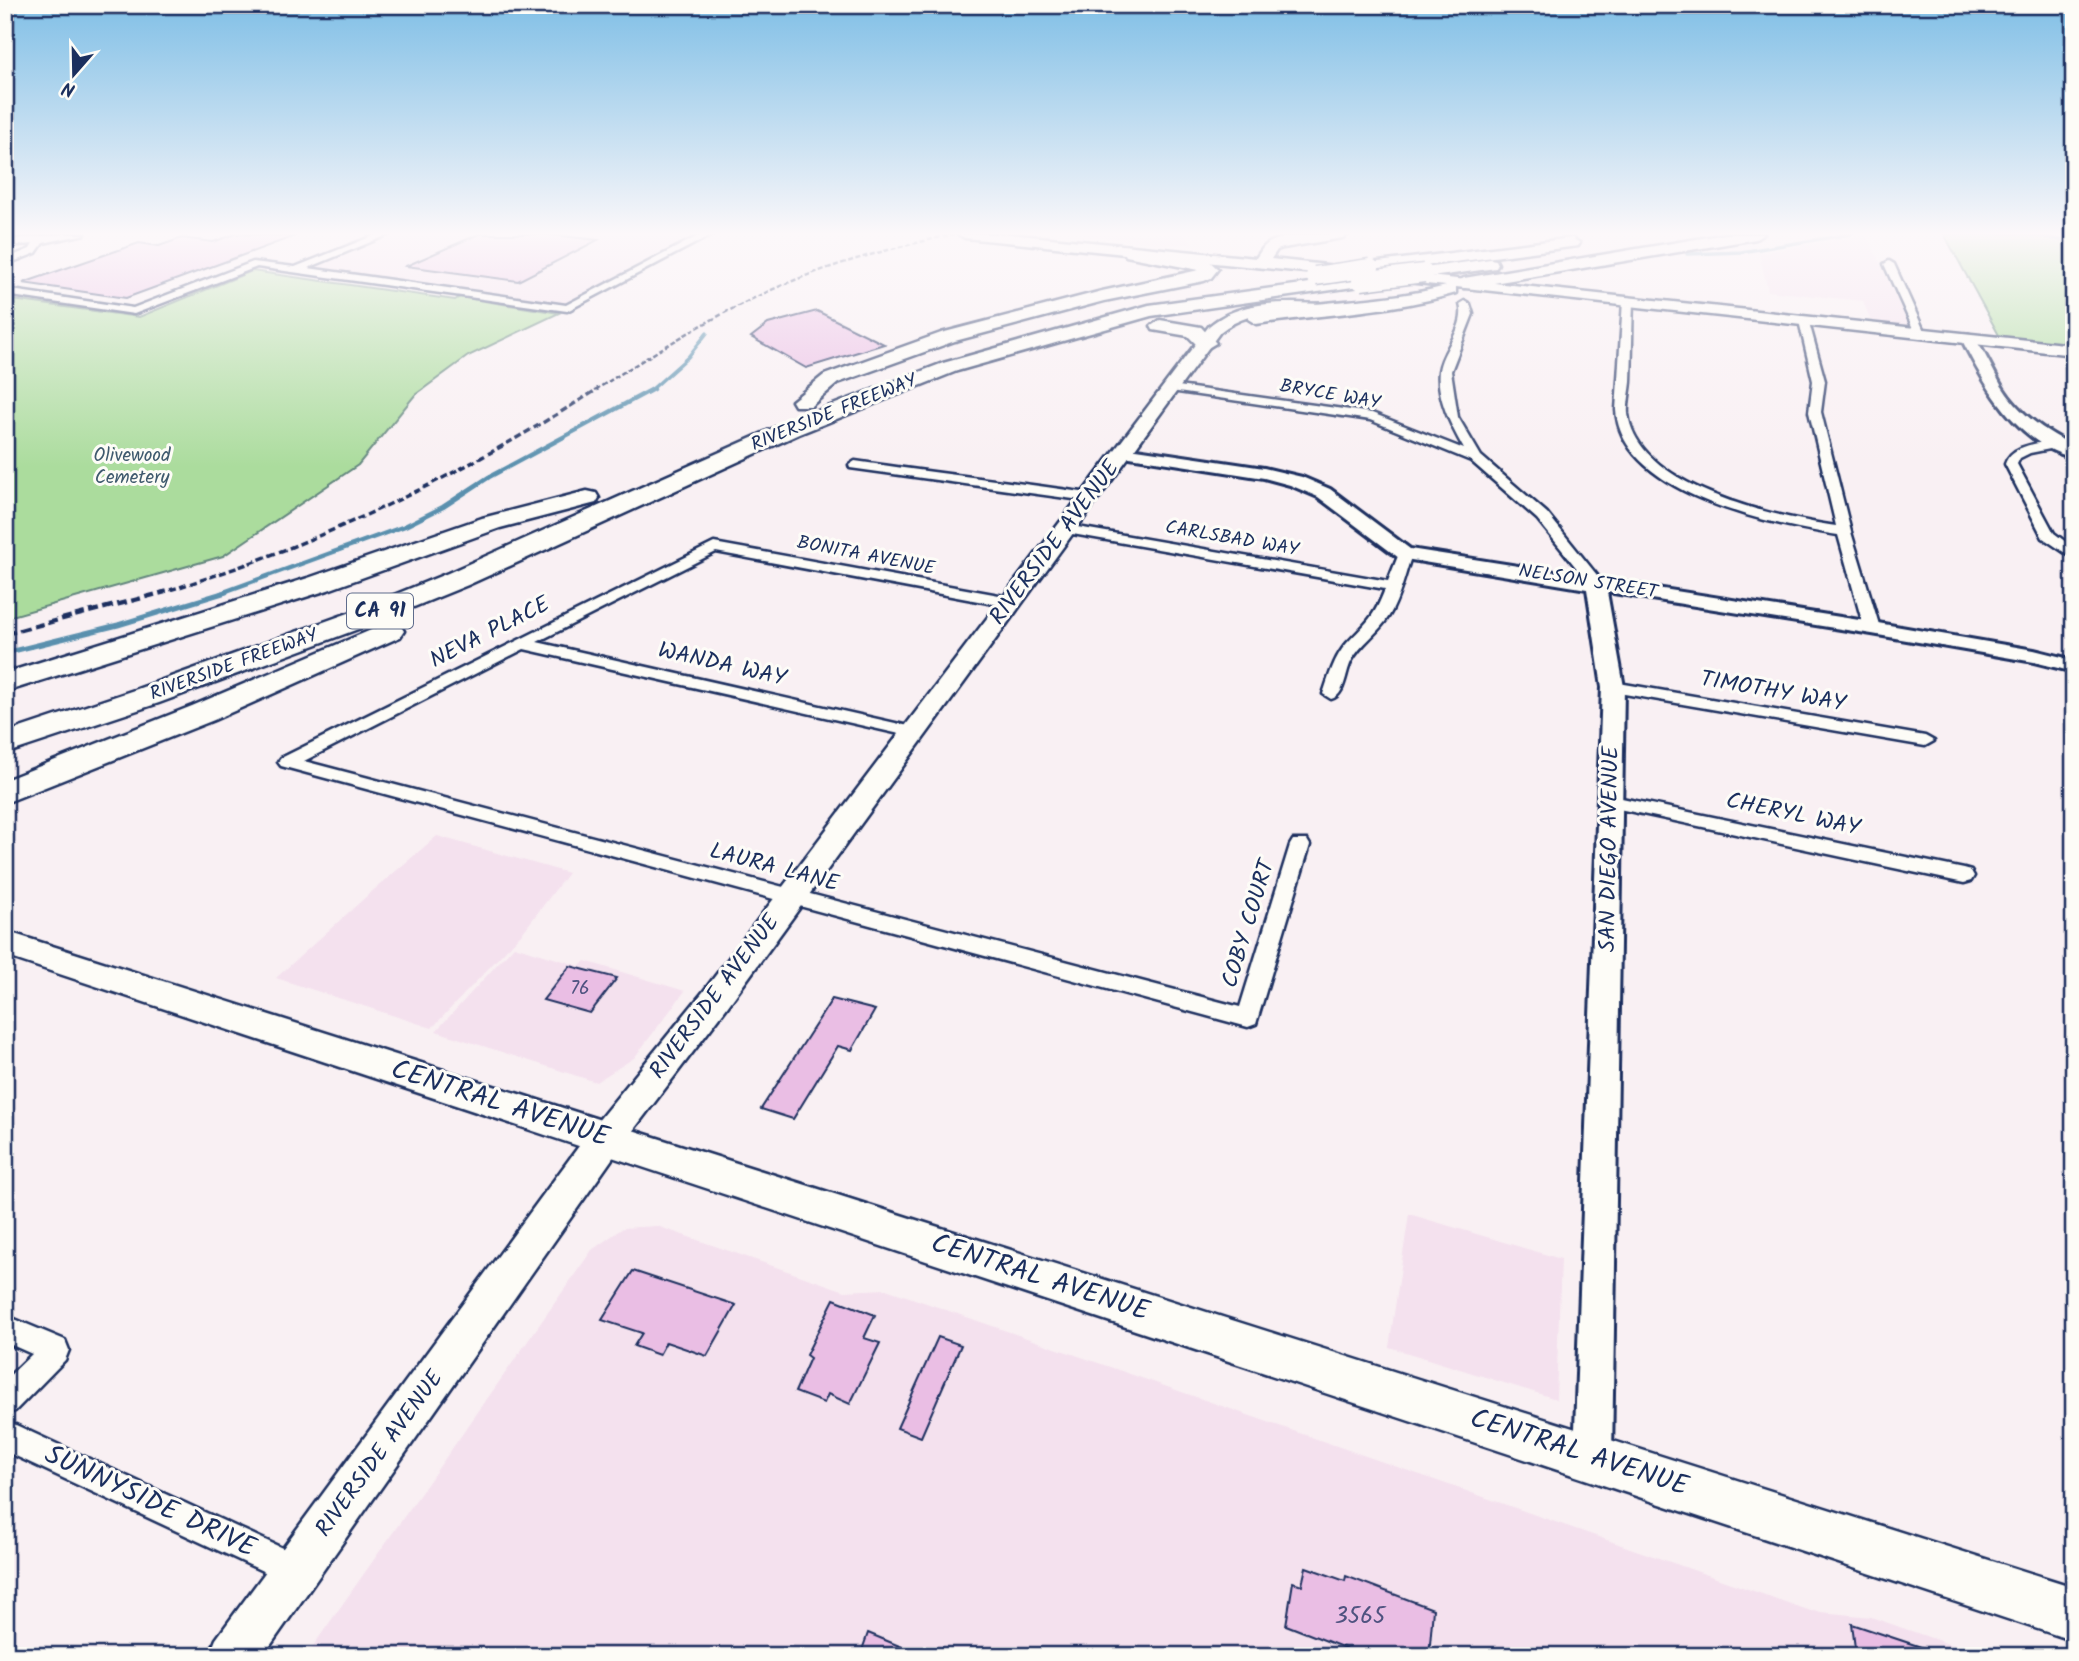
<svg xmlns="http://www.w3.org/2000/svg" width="2079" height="1661" font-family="Kalam,sans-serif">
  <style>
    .built { fill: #f4e1ee }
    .green { fill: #abdc9d; stroke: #63867e; stroke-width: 2 }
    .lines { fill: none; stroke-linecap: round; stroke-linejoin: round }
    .stream-far2 { stroke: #5a90ae; stroke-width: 3.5 }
    .stream-far1 { stroke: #5a90ae; stroke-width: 4.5 }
    .stream { stroke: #5a90ae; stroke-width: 5 }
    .building { fill: #eabee4; stroke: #1b2f5e; stroke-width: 2 }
    .minor-casing { stroke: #1b2f5e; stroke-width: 5 }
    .tertiary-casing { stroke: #1b2f5e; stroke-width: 6 }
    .secondary-casing { stroke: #1b2f5e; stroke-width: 5 }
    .primary-casing { stroke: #1b2f5e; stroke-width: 5 }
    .motorway-casing { stroke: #1b2f5e; stroke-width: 5 }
    .minor { fill: #fdfcf7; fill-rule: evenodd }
    .tertiary { fill: #fdfcf7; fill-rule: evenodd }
    .secondary { fill: #fdfcf7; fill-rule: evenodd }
    .primary { fill: #fdfcf7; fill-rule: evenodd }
    .motorway { fill: #fdfcf7; fill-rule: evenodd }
    .rail-far2 { stroke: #1b2f5e; stroke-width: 2.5; stroke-dasharray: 5 2.5; stroke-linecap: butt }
    .rail-far1 { stroke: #1b2f5e; stroke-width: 3.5; stroke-dasharray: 7 3.5; stroke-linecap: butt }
    .rail { stroke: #1b2f5e; stroke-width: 4.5; stroke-dasharray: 10 4.5; stroke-linecap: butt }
    .motorway-bridge-casing { stroke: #1b2f5e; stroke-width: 21; stroke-linecap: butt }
    .motorway-bridge { stroke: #fdfcf7; stroke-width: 18 }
    .labels { text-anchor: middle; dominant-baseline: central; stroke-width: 6; stroke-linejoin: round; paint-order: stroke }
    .far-street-label { font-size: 19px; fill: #1b2f5e; stroke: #fdfcf7 }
    .far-park-label { font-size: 19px; fill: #3f5a6e; stroke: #fdfcf7 }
    .number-label { font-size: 19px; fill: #4f5380 }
    .shield { fill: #fdfcf7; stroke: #5f6c8c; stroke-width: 2 }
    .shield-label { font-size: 21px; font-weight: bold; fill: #1b2f5e }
    .street-label { font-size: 23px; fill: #1b2f5e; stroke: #fdfcf7 }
    .near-number-label { font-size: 23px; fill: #4f5380 }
    .near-street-label { font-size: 28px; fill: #1b2f5e; stroke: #fdfcf7 }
  </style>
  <rect width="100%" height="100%" fill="#f9f0f3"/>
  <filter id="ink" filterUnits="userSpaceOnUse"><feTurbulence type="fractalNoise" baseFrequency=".0143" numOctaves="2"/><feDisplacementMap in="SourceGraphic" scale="14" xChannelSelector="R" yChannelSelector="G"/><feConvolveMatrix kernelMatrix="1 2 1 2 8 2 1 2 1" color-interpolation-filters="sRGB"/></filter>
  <g filter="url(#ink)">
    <!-- built -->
    <g class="built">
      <path d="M398,234H695L565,303L316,267Z"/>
      <path d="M1073,234H1182L1193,244L1169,245Z"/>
      <path d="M1867,235L1910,328L1872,324L1863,301L1768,291L1759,253Z"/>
      <path d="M437,836L568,873L523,932L432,1028L276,978L369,894Z"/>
      <path d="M514,946L580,966L585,961L685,991L634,1058L596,1082L436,1031Z"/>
      <path d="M1409,1214L1561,1259L1556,1399L1389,1347Z"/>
      <path d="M657,1226L845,1291L886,1289L1811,1611L1871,1617L1983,1656H306L592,1250L623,1228Z"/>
    </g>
    <!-- green -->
    <g class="green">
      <path d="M1944,234H2024L2074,242V345L2000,337Z"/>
      <path d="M252,271L455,300L460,297L559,313L468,356L415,395L358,465L223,556L5,618V299L139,317Z"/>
    </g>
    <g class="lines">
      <!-- stream-far2 -->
      <g class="stream-far2">
        <path d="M2026,234L2074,242"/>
        <path d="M1687,254L1741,252L1851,234"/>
        <path d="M651,390L688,357L707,333"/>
      </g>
      <!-- stream-far1 -->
      <path class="stream-far1" d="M221,593L405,526L443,507L489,477L653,389"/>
      <!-- stream -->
      <path class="stream" d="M5,653L118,625L226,592"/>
    </g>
    <!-- building -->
    <g class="building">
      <path d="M235,234L295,236L126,298L23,283L139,243L159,246L182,238L213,242Z"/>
      <path d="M479,234H544L598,240L518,281L406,266Z"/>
      <path d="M817,311L884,344L806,368L751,337L768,324Z"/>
      <path d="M570,966L617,978L590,1013L543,1000Z"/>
      <path d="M832,999L875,1010L852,1050L838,1046L793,1119L761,1109Z"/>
      <path d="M633,1271L736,1305L707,1356L666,1342L659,1355L634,1346L642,1333L602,1320Z"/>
      <path d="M834,1299L875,1315L864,1338L880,1343L850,1404L828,1394L824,1403L795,1392L810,1358L806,1355Z"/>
      <path d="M938,1337L961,1345L921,1437L897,1428Z"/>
      <path d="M1306,1567L1345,1581L1346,1576L1433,1609L1429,1656H1365L1286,1625L1293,1582L1302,1585Z"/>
      <path d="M1852,1624L1939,1653L1938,1656H1856Z"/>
      <path d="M868,1633L921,1655V1656H860Z"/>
    </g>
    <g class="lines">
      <!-- minor casing -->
      <g class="minor-casing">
        <g id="minor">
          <path d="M64,234H85L43,243L36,253L5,265V259L30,249L33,244L5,246V240Z"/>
          <path d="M378,234H390L308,268L566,305L702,234H713L567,311L257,267L134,314L5,295V289L133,308L253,262L295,267Z"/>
          <path d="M1889,261L1894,264L1925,333L1924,335L1915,333L1884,264Z"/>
          <path d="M1628,298L1633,301C1632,328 1632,355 1631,382C1630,393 1627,404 1628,414C1638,488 1776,517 1836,526L1809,412L1813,381L1799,321L1808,319L1825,381L1821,412L1851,532L1880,628L1878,631L1872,633L1864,628L1838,535C1773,525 1621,494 1616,410L1623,301Z"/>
          <path d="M1465,301L1470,304L1473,314L1451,371L1458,417L1481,456L1547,513L1601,580L1603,583L1601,586H1591L1537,519L1471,461L1370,420L1171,391L1165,388L1171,385L1372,413L1464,449C1452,428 1436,397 1439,371C1442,348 1467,328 1460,304Z"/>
          <path d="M2056,440L2060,441V447L2030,453L2020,458L2017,464L2054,533L2074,548V559L2043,538L2005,464C2012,444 2037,444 2056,440Z"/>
          <path d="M855,461C933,473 1010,481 1088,493L1095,497L1088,501L850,468L849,465Z"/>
          <path d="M1066,525L1388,581L1400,551L1405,550L1412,554C1405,574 1400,598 1389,616C1379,633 1360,644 1351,662C1345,674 1345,696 1331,699L1323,694C1329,677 1334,657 1347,643C1367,622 1374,618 1385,589L1061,532V526Z"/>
          <path d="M714,543L1010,597L1018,602L1010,607L716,552L537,642L913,727L922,732L919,736L913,737L524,649L304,761L1240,1007L1290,845L1293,840H1307L1310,845L1256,1024L1248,1027L281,766L278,762L281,758Z"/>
          <path d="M1613,682L1925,736L1934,741L1925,746L1607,691L1605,687Z"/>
          <path d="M1612,796L1964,869L1971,871L1974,876L1971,881L1964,883L1605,806L1603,802Z"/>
          <path d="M5,1315L65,1340L69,1350L65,1360L15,1411L5,1415V1380L32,1354L5,1342Z"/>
          <path d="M5,1420L306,1559L311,1570L306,1581L295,1586L284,1581L5,1451Z"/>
        </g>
      </g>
      <!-- tertiary casing -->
      <g class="tertiary-casing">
        <g id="tertiary">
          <path d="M1968,334C1979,337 1995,376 2003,388C2020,415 2046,432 2074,446V458C2017,444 1985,386 1961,338Z"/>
          <path d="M1123,447L1264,468L1302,477L1330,489L1410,549L1872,622L2034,650L2074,660V672L2034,662L1872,634L1607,592L1624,687L1612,1457L1607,1471L1593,1476L1579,1471L1574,1457L1602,687L1587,589L1399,558L1318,497L1290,485L1264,478L1117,455L1115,452Z"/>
        </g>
      </g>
      <!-- secondary casing -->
      <g class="secondary-casing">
        <path id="secondary" d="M1293,303L1324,304L1331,308L1324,312C1288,311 1250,308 1220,332L725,1010L619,1149L263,1656H209L216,1639L593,1127L703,992L1209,326C1233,306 1262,303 1293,303Z"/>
      </g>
      <!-- primary casing -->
      <g class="primary-casing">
        <g id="primary">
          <path d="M958,234H1009L1256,258C1259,254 1262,248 1266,245C1281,232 1330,234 1349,234L1342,238L1283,248L1277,250L1271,259L2074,345V355L1456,287V293C1392,312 1322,314 1256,324L1248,319L1250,315C1314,299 1382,303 1446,286L965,238Z"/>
          <path d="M5,931L2074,1587V1641L5,956Z"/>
        </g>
      </g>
      <!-- motorway casing -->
      <g class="motorway-casing">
        <g id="motorway">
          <path d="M1726,234H1764L1756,239L1464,288L1455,283L1464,278Z"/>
          <path d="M1572,238L1580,243L1578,246L1370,273L1361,268L1370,263Z"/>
          <path d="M1132,247L1208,260L1218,269L1211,278L1204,281L1104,301L955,341L838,383L811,406H795L792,401L824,375L941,333L1102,291L1199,270L1126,256L1124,252L1126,248Z"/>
          <path d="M1490,259L1496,260L1498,264L1496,268L1424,278L1415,273L1424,268Z"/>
          <path d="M1361,276L1367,277L1370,281L1367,285L1151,316L957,371L799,434L468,585L377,622L159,703L5,754V733L137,689L357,610L448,573L783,424L943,363L1149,305Z"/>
          <path d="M1160,320L1201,327L1216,343L1206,349L1199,347L1188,336L1153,330L1151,326Z"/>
          <path d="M587,491L596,493L599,498L596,503L500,528L328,590L5,692V673L308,578L482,518Z"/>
          <path d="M390,622L400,625L404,631L400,637L214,720L5,803V780L192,706Z"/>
        </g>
      </g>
      <!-- minor -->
      <use href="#minor" class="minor"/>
      <!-- tertiary -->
      <use href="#tertiary" class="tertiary"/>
      <!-- secondary -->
      <use href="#secondary" class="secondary"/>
      <!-- primary -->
      <use href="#primary" class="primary"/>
      <!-- motorway -->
      <use href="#motorway" class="motorway"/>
      <!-- rail-far2 -->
      <path class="rail-far2" d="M595,390C654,353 712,316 776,288C833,263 893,248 954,234"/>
      <!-- rail-far1 -->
      <path class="rail-far1" d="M160,593C316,546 460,476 598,389"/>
      <!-- rail -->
      <path class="rail" d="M5,634L165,592"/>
      <!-- motorway-bridge casing -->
      <g class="motorway-bridge-casing">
        <g id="motorway-bridge">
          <path d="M1315,276L1370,268"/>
          <path d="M1361,281L1424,273"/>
        </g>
      </g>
      <!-- motorway-bridge -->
      <use href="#motorway-bridge" class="motorway-bridge"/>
    </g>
  </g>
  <!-- sky -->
  <linearGradient id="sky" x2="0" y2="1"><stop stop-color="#80bfe6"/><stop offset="0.5" stop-color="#fcf8fa"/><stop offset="1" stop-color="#fcf8fa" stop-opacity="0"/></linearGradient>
  <rect width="2079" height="467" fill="url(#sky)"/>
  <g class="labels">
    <!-- far-street labels -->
    <g class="far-street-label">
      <text transform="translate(1330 395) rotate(10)">BRYCE WAY</text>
      <text transform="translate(834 413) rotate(-22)">RIVERSIDE FREEWAY</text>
      <text transform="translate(1232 539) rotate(10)">CARLSBAD WAY</text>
      <text transform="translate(866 556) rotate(11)">BONITA AVENUE</text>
      <text transform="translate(1588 582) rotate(9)">NELSON STREET</text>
      <text transform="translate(234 665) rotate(-20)">RIVERSIDE FREEWAY</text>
    </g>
    <!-- far-park labels -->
    <g class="far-park-label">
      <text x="132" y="456">Olivewood<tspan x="132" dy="22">Cemetery</tspan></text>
    </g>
    <!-- number labels -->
    <g class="number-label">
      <text x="580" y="989">76</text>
    </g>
    <!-- shield labels -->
    <rect class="shield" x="347" y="593.5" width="66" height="35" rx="5"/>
    <g class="shield-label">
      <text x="380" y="611">CA 91</text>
    </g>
    <!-- street labels -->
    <g class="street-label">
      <text transform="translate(1055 543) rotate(-53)">RIVERSIDE AVENUE</text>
      <text transform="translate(490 633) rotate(-27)">NEVA PLACE</text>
      <text transform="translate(722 665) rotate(13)">WANDA WAY</text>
      <text transform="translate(1773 692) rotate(10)">TIMOTHY WAY</text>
      <text transform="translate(1793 815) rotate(12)">CHERYL WAY</text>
      <text transform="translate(1610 849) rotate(-89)">SAN DIEGO AVENUE</text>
      <text transform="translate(774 868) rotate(15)">LAURA LANE</text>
      <text transform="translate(1249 924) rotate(-73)">COBY COURT</text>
      <text transform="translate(715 997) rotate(-53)">RIVERSIDE AVENUE</text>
      <text transform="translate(380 1454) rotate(-54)">RIVERSIDE AVENUE</text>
    </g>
    <!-- near-number labels -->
    <g class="near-number-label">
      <text x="1360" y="1617">3565</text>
    </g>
    <!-- near-street labels -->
    <g class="near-street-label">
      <text transform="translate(500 1104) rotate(18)">CENTRAL AVENUE</text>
      <text transform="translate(1040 1278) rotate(18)">CENTRAL AVENUE</text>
      <text transform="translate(1579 1453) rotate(18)">CENTRAL AVENUE</text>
      <text transform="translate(150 1502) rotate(25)">SUNNYSIDE DRIVE</text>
    </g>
  </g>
  <!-- margin -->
  <rect width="2079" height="1661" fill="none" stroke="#fdfcf7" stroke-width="28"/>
  <rect x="14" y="14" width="2051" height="1633" fill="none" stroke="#1b2f5e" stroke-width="2.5" filter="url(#ink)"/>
  <!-- north arrow -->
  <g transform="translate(74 74) rotate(200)" stroke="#fdfcf7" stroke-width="5" paint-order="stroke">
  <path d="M0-5L12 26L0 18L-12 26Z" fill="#1b2f5e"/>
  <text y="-10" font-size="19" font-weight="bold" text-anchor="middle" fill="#1b2f5e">N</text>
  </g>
</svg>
